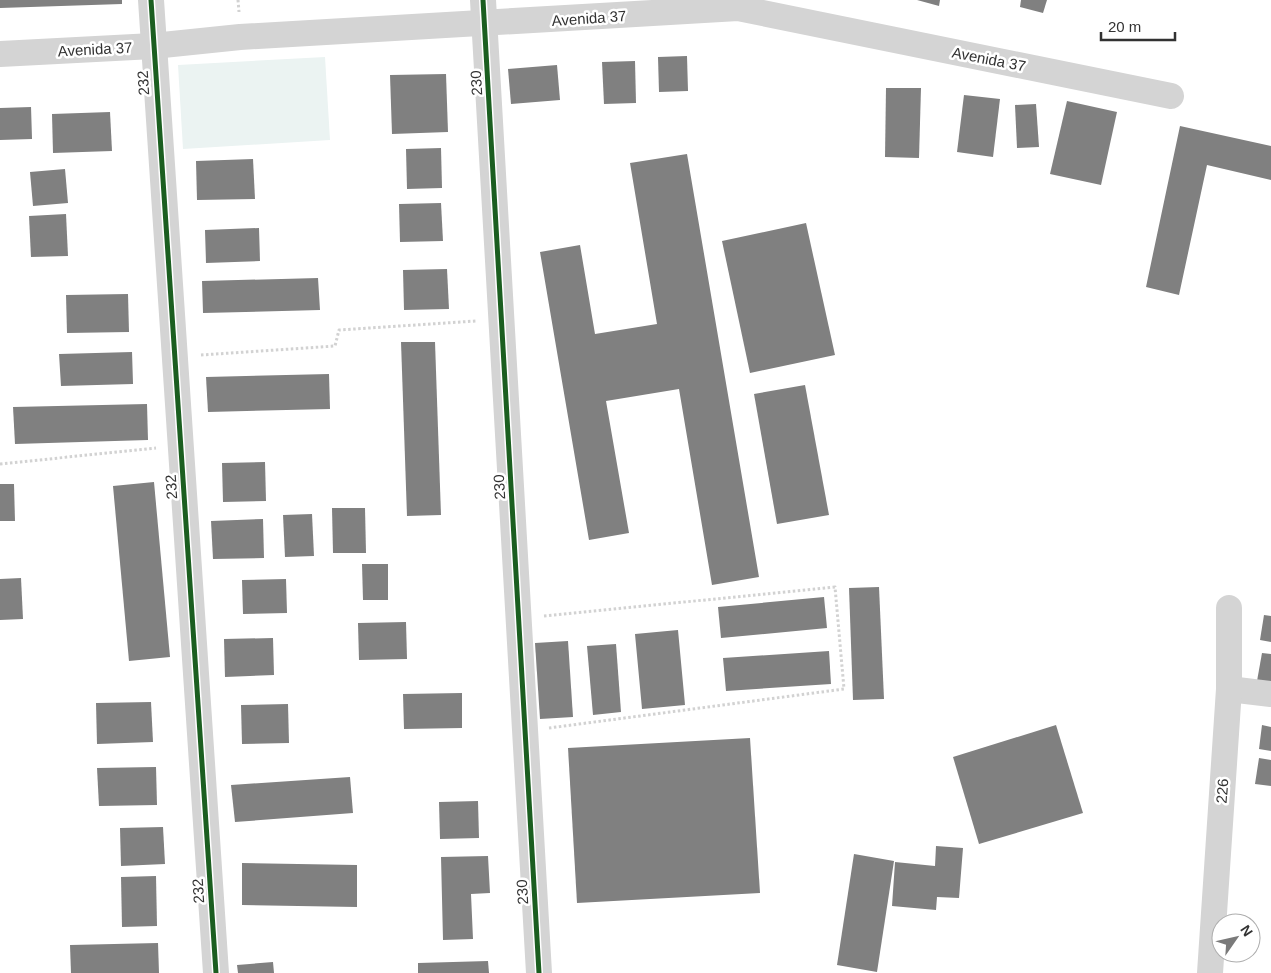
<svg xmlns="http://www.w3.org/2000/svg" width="1271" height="973" font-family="Helvetica,sans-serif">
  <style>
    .green { fill: #ebf3f2 }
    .building { fill: #808080 }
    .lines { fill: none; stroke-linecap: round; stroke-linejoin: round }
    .path { stroke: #d2d2d2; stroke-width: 3; stroke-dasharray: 2.5 2.5; stroke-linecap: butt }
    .minor { stroke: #d4d4d4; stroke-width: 26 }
    .cycleway-casing { stroke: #fff; stroke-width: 8 }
    .cycleway { stroke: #1b5e20; stroke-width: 5 }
    .labels { text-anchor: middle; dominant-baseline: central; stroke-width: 5; stroke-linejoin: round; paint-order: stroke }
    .street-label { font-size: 15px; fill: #323232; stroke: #fff }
  </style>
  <rect width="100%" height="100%" fill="#fff"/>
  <!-- green -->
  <path class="green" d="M325,57L330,140L183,149L178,65Z"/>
  <!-- building -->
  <g class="building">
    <path d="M0,0H122V4L0,8Z"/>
    <path d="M917,0H940L939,6Z"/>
    <path d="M1021,0H1047L1043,13L1020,7Z"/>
    <path d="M687,56L688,91L659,92L658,57Z"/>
    <path d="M635,61L636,103L604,104L602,62Z"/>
    <path d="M557,65L560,100L511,104L508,69Z"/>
    <path d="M446,74L448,132L392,134L390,75Z"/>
    <path d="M886,88H921L919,158L885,157Z"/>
    <path d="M964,95L1000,99L993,157L957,152Z"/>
    <path d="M1067,101L1117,112L1101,185L1050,174Z"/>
    <path d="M1036,104L1039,147L1017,148L1015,105Z"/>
    <path d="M31,107L32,139L0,140V108Z"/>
    <path d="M110,112L112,151L53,153L52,114Z"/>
    <path d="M1180,126L1271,146V180L1207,165L1179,295L1146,287Z"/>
    <path d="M441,148L442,188L407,189L406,149Z"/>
    <path d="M687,154L759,577L712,585L679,389L606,401L629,533L589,540L540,252L580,245L595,334L657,324L630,163Z"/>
    <path d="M253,159L255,199L197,200L196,161Z"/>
    <path d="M65,169L68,203L33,206L30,172Z"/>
    <path d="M441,203L443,241L400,242L399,204Z"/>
    <path d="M66,214L68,256L31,257L29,216Z"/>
    <path d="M806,223L835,355L750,373L722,241Z"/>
    <path d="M259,228L260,261L206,263L205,230Z"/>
    <path d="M447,269L449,309L404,310L403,270Z"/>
    <path d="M318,278L320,310L203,313L202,281Z"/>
    <path d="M128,294L129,332L67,333L66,295Z"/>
    <path d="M401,342H435L441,515L407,516Z"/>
    <path d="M132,352L133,384L61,386L59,354Z"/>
    <path d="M329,374L330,409L208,412L206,377Z"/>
    <path d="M805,385L829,515L777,524L754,394Z"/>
    <path d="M147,404L148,440L15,444L13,407Z"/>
    <path d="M265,462L266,501L223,502L222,463Z"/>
    <path d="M154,482L170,657L129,661L113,486Z"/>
    <path d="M0,484H14L15,521H0Z"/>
    <path d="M332,508H365L366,553H333Z"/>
    <path d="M312,514L314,556L285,557L283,515Z"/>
    <path d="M263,519L264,558L213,559L211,521Z"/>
    <path d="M362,564H388V600H363Z"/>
    <path d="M21,578L23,619L0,620V579Z"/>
    <path d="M286,579L287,613L243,614L242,580Z"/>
    <path d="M879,587L884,699L853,700L849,588Z"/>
    <path d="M824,597L827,628L721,638L718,607Z"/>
    <path d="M1264,615L1271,616V642L1260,640Z"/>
    <path d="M406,622L407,659L359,660L358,623Z"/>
    <path d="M678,630L685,705L642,709L635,634Z"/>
    <path d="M273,638L274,675L225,677L224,639Z"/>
    <path d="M568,641L573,717L540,719L535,643Z"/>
    <path d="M616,644L621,712L593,715L587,646Z"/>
    <path d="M829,651L831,684L726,691L723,658Z"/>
    <path d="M1262,653L1271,654V683L1257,681Z"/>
    <path d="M462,693V728L404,729L403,694Z"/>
    <path d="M151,702L153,742L97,744L96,703Z"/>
    <path d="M288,704L289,743L242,744L241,705Z"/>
    <path d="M1056,725L1083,813L979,844L953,757Z"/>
    <path d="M1262,725L1271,727V751L1259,749Z"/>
    <path d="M750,738L760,893L577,903L568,748Z"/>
    <path d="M1259,758L1271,760V786L1255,784Z"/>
    <path d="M156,767L157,805L99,806L97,768Z"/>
    <path d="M350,777L353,813L235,822L231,785Z"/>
    <path d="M478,801L479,838L440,839L439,802Z"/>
    <path d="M163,827L165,864L121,866L120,828Z"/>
    <path d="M936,846L963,848L959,898L937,897L936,910L892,906L895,862L935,866Z"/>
    <path d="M854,854L894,861L877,972L837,965Z"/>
    <path d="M488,856L490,893L471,894L473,939L443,940L441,857Z"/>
    <path d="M242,863L357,865V907L242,905Z"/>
    <path d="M156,876L157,926L122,927L121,877Z"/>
    <path d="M158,943L159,973H71L70,945Z"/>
    <path d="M488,961L489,973H418V963Z"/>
    <path d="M273,962L274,973H238L237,965Z"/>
  </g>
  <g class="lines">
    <!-- path -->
    <g class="path">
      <path d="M238,0L239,12"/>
      <path d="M201,355L335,346L339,330L476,321"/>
      <path d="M0,464L156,448"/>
      <path d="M544,616L835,587L844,689L549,728"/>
    </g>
    <!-- minor -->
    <g class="minor">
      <path d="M151,0L216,973"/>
      <path d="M483,0L539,973"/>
      <path d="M0,54L153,46L240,37L738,8L1171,96"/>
      <path d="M1229,689L1271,694"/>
      <path d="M1210,973L1229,689V608"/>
    </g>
    <!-- cycleway casing -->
    <g class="cycleway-casing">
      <g id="cycleway">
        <path d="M151,0L216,973"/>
        <path d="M483,0L539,973"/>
      </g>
    </g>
    <!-- cycleway -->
    <use href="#cycleway" class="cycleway"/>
  </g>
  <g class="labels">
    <!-- street labels -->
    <g class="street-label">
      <text transform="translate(589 18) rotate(-4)">Avenida 37</text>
      <text transform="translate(95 49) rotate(-3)">Avenida 37</text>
      <text transform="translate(989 59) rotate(11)">Avenida 37</text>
      <text transform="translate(143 83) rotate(-94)">232</text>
      <text transform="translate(476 83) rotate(-93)">230</text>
      <text transform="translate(171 487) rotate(-94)">232</text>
      <text transform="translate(499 487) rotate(-93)">230</text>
      <text transform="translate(1222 791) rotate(-86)">226</text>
      <text transform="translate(198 891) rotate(-94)">232</text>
      <text transform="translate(522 892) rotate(-93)">230</text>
    </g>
  </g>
  <!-- north arrow -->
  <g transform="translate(1236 938) rotate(56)"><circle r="24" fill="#ffffff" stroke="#adadad"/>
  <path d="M0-4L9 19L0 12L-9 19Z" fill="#7a7a7a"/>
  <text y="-8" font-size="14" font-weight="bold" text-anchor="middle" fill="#323232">N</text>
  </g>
  <!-- scale -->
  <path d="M1101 32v8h74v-8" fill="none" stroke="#323232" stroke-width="2.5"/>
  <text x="1108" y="32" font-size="15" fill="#323232" stroke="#ffffff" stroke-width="4" paint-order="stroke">20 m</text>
</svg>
